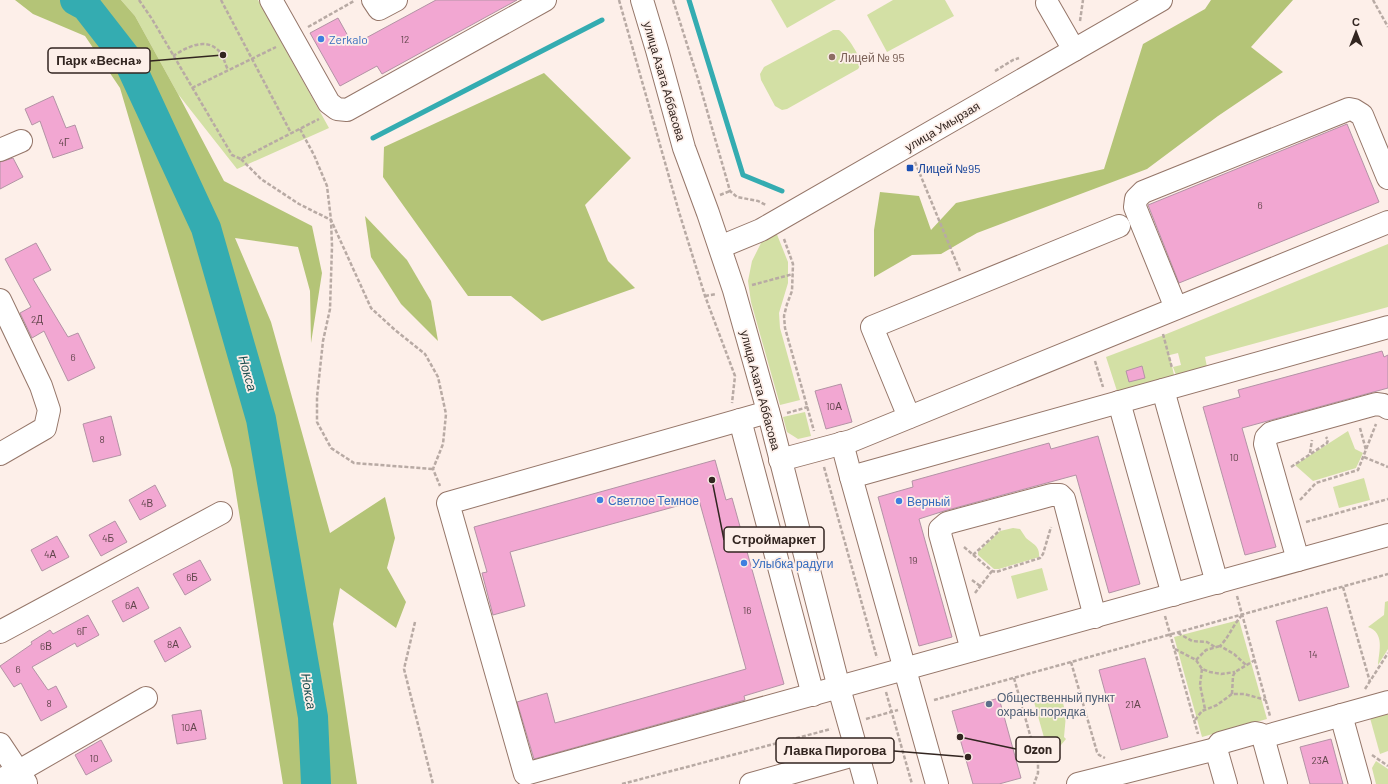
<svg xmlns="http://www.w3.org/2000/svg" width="1388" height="784" font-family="Barlow,sans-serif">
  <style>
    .green { fill: #d3e0a5 }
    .forest { fill: #b4c477 }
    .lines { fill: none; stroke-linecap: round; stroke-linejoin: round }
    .stream { stroke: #34acb1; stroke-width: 5 }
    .river { stroke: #34acb1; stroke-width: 30 }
    .building { fill: #f2a7d2; stroke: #b393a5 }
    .minor-casing { stroke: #957669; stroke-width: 24 }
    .path { stroke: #b8aaa4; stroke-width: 2.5; stroke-dasharray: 4 2; stroke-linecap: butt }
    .minor { stroke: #fff; stroke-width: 22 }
    .shop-dot { fill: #3f7fe0; stroke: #fdefe9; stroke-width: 1.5 }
    .education-dot { fill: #8d6e63; stroke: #fdefe9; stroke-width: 1.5 }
    .transit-dot { fill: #1a4fb4; stroke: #fdefe9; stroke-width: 1.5 }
    .service-dot { fill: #5c6f8a; stroke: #fdefe9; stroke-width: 1.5 }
    .labels { text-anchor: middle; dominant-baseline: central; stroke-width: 3.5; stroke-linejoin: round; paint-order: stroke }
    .number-label { font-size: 10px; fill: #62464c }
    .shop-label { font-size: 12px; fill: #366cbe; stroke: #fdefe9; text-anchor: start }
    .education-label { font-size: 12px; fill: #785e54; stroke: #fdefe9; text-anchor: start }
    .street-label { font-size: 12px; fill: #322520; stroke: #fdefe9 }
    .transit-label { font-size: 12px; fill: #164399; stroke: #fdefe9; text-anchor: start }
    .service-label { font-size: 12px; fill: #4e5e75; stroke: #fdefe9; text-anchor: start }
    .water-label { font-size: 13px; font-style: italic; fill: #1c4f51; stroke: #fdefe9 }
    .leader { fill: none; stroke: #322520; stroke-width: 1.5 }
    .callout-dot { fill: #322520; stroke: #fdefe9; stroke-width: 1.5 }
    .callout { fill: #fdefe9; stroke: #322520; stroke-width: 1.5 }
    .callout-label { font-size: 13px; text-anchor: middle; font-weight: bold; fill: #322520 }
  </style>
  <rect width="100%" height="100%" fill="#fdefe9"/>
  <!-- green -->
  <g class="green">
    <path d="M121,0H258L329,128L237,169L178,94L135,16Z"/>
    <path d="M771,0H836L787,28Z"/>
    <path d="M893,0H945L954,16L887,52L867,15Z"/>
    <path d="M833,30H839C845,33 861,56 860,63C860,65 859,68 858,69L787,109L782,110L775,106L761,80L760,74L764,67Z"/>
    <path d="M776,232L788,262V283L779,313L780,328L800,400L780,405L751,302L748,281L752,261L761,243Z"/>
    <path d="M1388,244V307L1205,357L1207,367L1176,375L1173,367L1181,365L1178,353L1170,355L1168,349L1174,375L1117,391L1106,357L1164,335Z"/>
    <path d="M805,412L811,436L798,439L787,432L783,417Z"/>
    <path d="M1348,431L1355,449L1363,453L1356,468L1313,481L1295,465Z"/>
    <path d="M1364,478L1370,500L1339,508L1333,487Z"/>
    <path d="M1013,528L1020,529C1022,532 1024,535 1026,538C1033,544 1040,546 1039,557L999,569H994L978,555V552L1000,531Z"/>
    <path d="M1042,568L1048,590L1017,599L1011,576Z"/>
    <path d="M1388,601V649L1378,665C1379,651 1385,633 1368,627L1384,615L1385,602Z"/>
    <path d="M1239,620L1267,719L1202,737L1174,637Z"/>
    <path d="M1061,695L1066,715L1064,737L1066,739L1056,751L1045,741L1034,702Z"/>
    <path d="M1388,713V751L1380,754L1370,718Z"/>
    <path d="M1376,761L1388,769V784H1376L1372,768Z"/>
  </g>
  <!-- forest -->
  <g class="forest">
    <path d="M15,0H121L135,16L178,94L224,181L312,226L322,273L311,343L310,291L298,247L235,238L271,322L330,533L385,497L395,538L387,568L406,602L396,628L340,588L333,624L357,784H283L232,469L120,88L85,36L33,14Z"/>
    <path d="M1211,0H1293L1251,47L1283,72L1218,116L1147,169L977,233L941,254L912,255L874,277V230L880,192L919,196L931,230L956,203L1104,169L1143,44L1205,9Z"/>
    <path d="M544,73L631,158L585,205L608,261L635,288L542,321L511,296H468L383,177L384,147Z"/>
    <path d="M365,216L407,260L431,301L438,341L401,304L371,257Z"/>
  </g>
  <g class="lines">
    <!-- stream -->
    <g class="stream">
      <path d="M689,0L743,175L782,191"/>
      <path d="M373,138L602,20"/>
    </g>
    <!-- river -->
    <path class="river" d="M75,0L86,6L128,60L206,228L261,419L313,717L316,784"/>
  </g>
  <!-- building -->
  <g class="building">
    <path d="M436,0H517L382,74L377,66L340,86L310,33L338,18L353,45Z"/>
    <path d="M53,96L66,128L75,125L83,148L53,158L40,121L32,125L25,109Z"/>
    <path d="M1347,124L1379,202L1179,283L1148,205Z"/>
    <path d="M13,158L23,177L0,189V162Z"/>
    <path d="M36,243L51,270L33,279L68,337L78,333L95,368L68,381L44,331L32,338L20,313L31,307L5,259Z"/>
    <path d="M1382,351L1384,357L1388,355V388L1242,428L1276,547L1245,555L1203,407L1240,397L1238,390Z"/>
    <path d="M1142,366L1145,378L1129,382L1126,371Z"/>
    <path d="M841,384L852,422L826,429L815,391Z"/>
    <path d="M111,416L121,455L93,462L83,424Z"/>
    <path d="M1098,436L1140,584L1109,593L1076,475L944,511L919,519L952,637L919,646L878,497L913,487L912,481L1049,443L1051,449Z"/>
    <path d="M715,460L726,500L732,498L784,684L744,696L745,700L534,759L517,702L547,693L555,723L746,669L699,500L510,552L525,606L493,615L482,573L487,572L474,527Z"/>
    <path d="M155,485L166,506L140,520L129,500Z"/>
    <path d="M115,521L127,542L101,556L89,535Z"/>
    <path d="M57,536L69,557L42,571L31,550Z"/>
    <path d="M200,560L211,580L185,595L173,574Z"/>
    <path d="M138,587L149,608L123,622L112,601Z"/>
    <path d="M1327,607L1349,687L1299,701L1276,621Z"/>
    <path d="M88,615L99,635L77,647L75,643L32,667L48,690L56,686L67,707L41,721L21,683L14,687L0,666L32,644L31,642L50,630L53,634Z"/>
    <path d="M180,627L191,647L165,662L154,641Z"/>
    <path d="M1145,658L1168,737L1121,750L1099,670Z"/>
    <path d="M999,698L1021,778L999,784H973L952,711Z"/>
    <path d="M201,710L206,739L177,744L172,715Z"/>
    <path d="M1331,739L1343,784H1310L1300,747Z"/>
    <path d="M101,740L112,761L86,775L75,755Z"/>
  </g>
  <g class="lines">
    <!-- minor casing -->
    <g class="minor-casing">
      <g id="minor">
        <path d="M271,0L329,103L337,109L347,110L545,0"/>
        <path d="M373,0L379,9L396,0"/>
        <path d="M642,0L657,50L684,148L708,213L734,290L770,418L839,688L866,784"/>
        <path d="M1047,3L1074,50"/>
        <path d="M0,150L21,141"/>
        <path d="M720,247L761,230L1161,0"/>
        <path d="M0,300L41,386L49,410L45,428L0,454"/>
        <path d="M1176,308L1135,207L1136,199L1143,192L1349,109L1354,110L1362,115L1388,178"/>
        <path d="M1163,390L1217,583"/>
        <path d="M1119,402L1173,595"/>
        <path d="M768,412L448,503L525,774L1388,535"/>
        <path d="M909,417L872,327L1119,226"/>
        <path d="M740,420L813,695"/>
        <path d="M842,443L851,477L1388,327"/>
        <path d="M780,460L851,441L1388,222"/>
        <path d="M851,477L937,784"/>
        <path d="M1298,560L1265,444L1266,438L1271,433L1376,404L1383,405L1388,408"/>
        <path d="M0,632L221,513"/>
        <path d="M972,650L940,534V529L947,523L1051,495H1060L1064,499L1095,617"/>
        <path d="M1341,715L1360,784"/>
        <path d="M1263,737L1388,702"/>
        <path d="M0,744L26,783"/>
        <path d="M0,780L19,771L146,698"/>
        <path d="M751,784L858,754"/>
        <path d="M1078,784L1216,749"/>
        <path d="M1226,784L1216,749L1220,743L1255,733L1260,734L1263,737L1276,784"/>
      </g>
    </g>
    <!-- path -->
    <g class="path">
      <path d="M139,0L152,19L232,155L241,159L319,119"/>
      <path d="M221,0L291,133"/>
      <path d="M619,0L679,212L705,296L735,376L732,403"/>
      <path d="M673,0L698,79L730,191L737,197L758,201L766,205"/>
      <path d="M1373,0L1388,27"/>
      <path d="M1080,21L1083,0"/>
      <path d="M308,27L354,1"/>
      <path d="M173,56C186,48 204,37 218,50C223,54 225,64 228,70"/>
      <path d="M995,71L1013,60L1019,58"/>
      <path d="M192,88L276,47"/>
      <path d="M300,129L314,155L327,186L331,220L332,246L330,309L323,341L317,397V422L331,448L354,463L433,469"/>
      <path d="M241,159L261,179L299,204L331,220L371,308L395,330L425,354L438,377L446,414L443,444L433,469L440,486"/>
      <path d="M915,162L960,271"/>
      <path d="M720,195L730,191"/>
      <path d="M784,239L793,264L792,291L787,304L784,316L785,328L814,431"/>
      <path d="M752,285L793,274"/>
      <path d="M705,296L716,294"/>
      <path d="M1163,334L1172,368"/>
      <path d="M1095,361L1103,387"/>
      <path d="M787,413L808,407"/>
      <path d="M1360,428L1366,450"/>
      <path d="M1310,453L1312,440"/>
      <path d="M1364,457L1388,467"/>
      <path d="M824,467L877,658"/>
      <path d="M1291,467L1327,443L1328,440L1326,437"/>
      <path d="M1300,500L1316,483L1358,470L1376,424"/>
      <path d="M1306,522L1388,499"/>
      <path d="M964,547L992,571L996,572L1040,558L1043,554L1051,527"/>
      <path d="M973,555L999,531L1000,528"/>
      <path d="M972,580L980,586"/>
      <path d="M1343,587L1370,682"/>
      <path d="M975,593L992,571"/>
      <path d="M1237,596L1270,716"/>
      <path d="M1242,615C1233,625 1229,637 1220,646L1234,654L1246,665"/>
      <path d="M1165,616L1198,734"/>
      <path d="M415,622L404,669L433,784"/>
      <path d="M1178,633L1192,641L1207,642L1215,647"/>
      <path d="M1175,649L1196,660L1202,669L1210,672L1221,674L1235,672"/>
      <path d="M1196,660L1206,650L1220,646"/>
      <path d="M1071,662L1097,752L1099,755L1105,758"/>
      <path d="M1202,669L1200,685L1205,709"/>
      <path d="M1014,678L1038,763V773L1034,784"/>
      <path d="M1365,689L1388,653"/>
      <path d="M886,692L912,784"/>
      <path d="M1232,694L1233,676L1235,672L1255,660"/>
      <path d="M934,700L1388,574"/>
      <path d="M866,719L898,710"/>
      <path d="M1195,720L1202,711L1217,705L1232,694H1244L1266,700"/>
      <path d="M1372,755L1388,766"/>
      <path d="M622,784L831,729"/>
    </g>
    <!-- minor -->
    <use href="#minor" class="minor"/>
  </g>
  <!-- markers -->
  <g class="shop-dot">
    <circle cx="321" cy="39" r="4"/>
    <circle cx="600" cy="500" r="4"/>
    <circle cx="899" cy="501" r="4"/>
    <circle cx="744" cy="563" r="4"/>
  </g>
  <circle class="education-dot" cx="832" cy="57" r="4"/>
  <rect class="transit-dot" x="906" y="164" width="8" height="8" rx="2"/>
  <circle class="service-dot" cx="989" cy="704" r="4"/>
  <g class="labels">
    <!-- number labels -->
    <g class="number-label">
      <text x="405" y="39">12</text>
      <text x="64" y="142">4Г</text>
      <text x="1260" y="205">6</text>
      <text x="37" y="319">2Д</text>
      <text x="73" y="357">6</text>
      <text x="834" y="406">10А</text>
      <text x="102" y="439">8</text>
      <text x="1234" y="457">10</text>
      <text x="147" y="503">4В</text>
      <text x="108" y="538">4Б</text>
      <text x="50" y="554">4А</text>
      <text x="913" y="560">19</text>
      <text x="192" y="577">6Б</text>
      <text x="131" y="605">6А</text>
      <text x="747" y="610">16</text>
      <text x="82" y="631">6Г</text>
      <text x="173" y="644">8А</text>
      <text x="46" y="646">6В</text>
      <text x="1313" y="654">14</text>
      <text x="18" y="669">6</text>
      <text x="49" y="703">8</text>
      <text x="1133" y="704">21А</text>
      <text x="189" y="727">10А</text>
      <text x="94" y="758">10</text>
      <text x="1320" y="760">23А</text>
    </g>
    <!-- shop labels -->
    <g class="shop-label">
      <text x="329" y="39">Zerkalo</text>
      <text x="608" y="500">Светлое Темное</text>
      <text x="907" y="501">Верный</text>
      <text x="752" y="563">Улыбка радуги</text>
    </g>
    <!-- education labels -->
    <g class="education-label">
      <text x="840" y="57">Лицей № 95</text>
    </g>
    <!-- street labels -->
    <g class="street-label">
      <text transform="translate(665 81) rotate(74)">улица Азата Аббасова</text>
      <text transform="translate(942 126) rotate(-31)">улица Умырзая</text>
      <text transform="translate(761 390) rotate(75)">улица Азата Аббасова</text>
    </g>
    <!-- transit labels -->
    <g class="transit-label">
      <text x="918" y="168">Лицей №95</text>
    </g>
    <!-- service labels -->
    <g class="service-label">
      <text x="997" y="697">Общественный пункт<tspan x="997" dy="14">охраны порядка</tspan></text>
    </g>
    <!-- water labels -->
    <g class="water-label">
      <text transform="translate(248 373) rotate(74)">Нокса</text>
      <text transform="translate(309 691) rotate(80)">Нокса</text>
    </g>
  </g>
  <!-- callouts -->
  <path class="leader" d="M223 55L150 61M712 480L724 540M960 737L1016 749M968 757L894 751"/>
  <g class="callout-dot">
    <circle cx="223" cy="55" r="4"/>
    <circle cx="712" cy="480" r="4"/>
    <circle cx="960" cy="737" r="4"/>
    <circle cx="968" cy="757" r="4"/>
  </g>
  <g class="callout">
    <rect x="48" y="48" width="102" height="25" rx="4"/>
    <rect x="724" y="527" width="100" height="25" rx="4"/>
    <rect x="1016" y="737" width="44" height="25" rx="4"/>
    <rect x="776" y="738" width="118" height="25" rx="4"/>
  </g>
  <g class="callout-label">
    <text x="99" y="65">Парк «Весна»</text>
    <text x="774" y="544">Строймаркет</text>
    <text x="1038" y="754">Ozon</text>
    <text x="835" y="755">Лавка Пирогова</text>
  </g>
  <!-- north arrow -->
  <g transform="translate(1356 32)" stroke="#fdefe9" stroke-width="3" paint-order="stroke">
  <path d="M0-3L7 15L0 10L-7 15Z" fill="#322520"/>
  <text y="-6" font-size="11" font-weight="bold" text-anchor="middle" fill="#322520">С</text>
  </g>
</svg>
